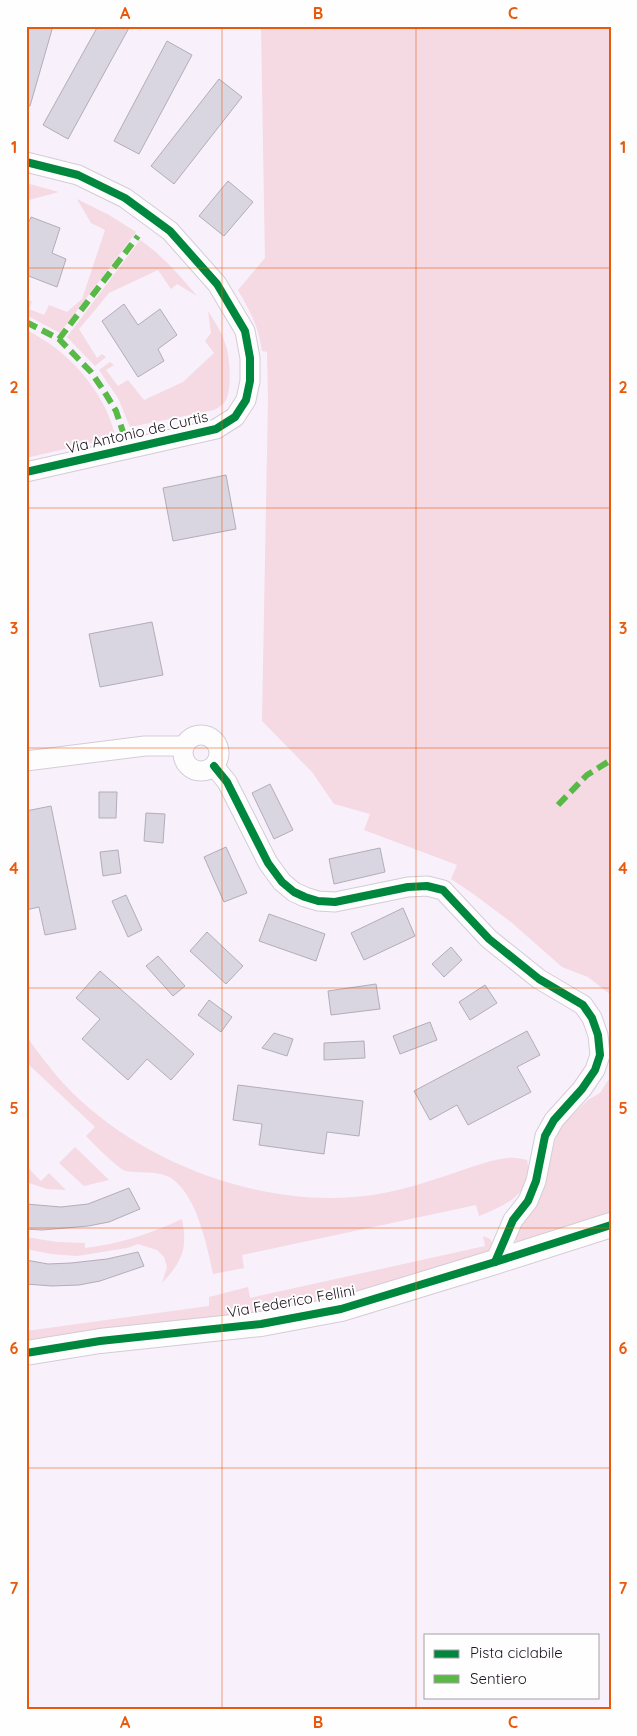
<svg xmlns="http://www.w3.org/2000/svg" width="637" height="1736" font-family="Quicksand,sans-serif">
  <style>
    .green { fill: #f5d9e3 }
    .building { fill: #dad6e1; stroke: #b2adb8 }
    .lines { fill: none; stroke-linecap: round; stroke-linejoin: round }
    .minor-casing { stroke: #d4ccd7; stroke-width: 21 }
    .tertiary-casing { stroke: #d4ccd7; stroke-width: 26 }
    .minor { stroke: #fefdfe; stroke-width: 19 }
    .tertiary { stroke: #fefdfe; stroke-width: 24 }
    .quiet { stroke: #58b947; stroke-width: 6; stroke-dasharray: 12 6; stroke-linecap: butt }
    .cycleway-casing { stroke: #fefefe; stroke-width: 11 }
    .cycleway { stroke: #00873e; stroke-width: 8 }
    .grid { fill: none; stroke: #e8590c; stroke-width: 1; stroke-opacity: 0.55 }
    .labels { text-anchor: middle; dominant-baseline: central; stroke-width: 4; stroke-linejoin: round; paint-order: stroke }
    .street-label { font-size: 15px; fill: #1c141f; stroke: #fefefe }
    .neatline { fill: none; stroke: #e8590c; stroke-width: 2 }
    .grid-label { font-size: 16px; text-anchor: middle; font-weight: bold; fill: #e8590c }
  </style>
  <rect width="100%" height="100%" fill="#f8f0fa"/>
  <!-- green -->
  <g class="green">
    <path d="M261,26H611V995L588,977L562,967L511,922L472,893L451,879L457,865L364,830L370,814L334,804L312,772L262,721L268,399L267,352L262,351C258,325 251,313 238,290L265,258Z"/>
    <path d="M26,183L59,192L29,200L26,199Z"/>
    <path d="M77,199L109,215L136,232L60,333L26,315V300L32,301L29,309L44,315L49,305L67,312L82,299L105,230L91,223Z"/>
    <path d="M140,240C163,256 179,275 197,296L177,284L171,289L158,270L109,293L79,329L97,358L102,354L106,357L95,366L67,337Z"/>
    <path d="M208,311C215,322 222,333 226,346C230,357 232,390 226,400C223,405 219,407 214,410L130,427L118,398L99,370L110,362L114,365L106,370L118,386L128,380L144,400L183,382L214,353L205,341L211,333Z"/>
    <path d="M26,330C59,346 86,372 103,404C109,414 112,426 116,437L26,458Z"/>
    <path d="M26,1036C43,1059 59,1081 80,1100C157,1171 280,1213 384,1193C410,1188 433,1180 457,1172C472,1167 493,1159 508,1158C514,1157 521,1159 527,1160C535,1194 505,1205 479,1216L476,1205L242,1255L244,1268L213,1274C207,1246 197,1195 171,1178C158,1170 140,1174 126,1171C119,1170 93,1143 86,1136L95,1127L26,1062Z"/>
    <path d="M611,1076V1214L517,1243L515,1236L543,1192L555,1140L562,1125L588,1100L600,1093Z"/>
    <path d="M75,1147L109,1180L84,1186L59,1163Z"/>
    <path d="M26,1166L41,1181L49,1173L66,1190L47,1189L26,1182Z"/>
    <path d="M182,1219C188,1248 182,1262 162,1283L167,1267L164,1257L157,1250L138,1244L127,1248L77,1256L51,1254L26,1249V1237L57,1242L85,1243V1248C119,1244 150,1234 182,1219Z"/>
    <path d="M483,1236L490,1239L493,1244L491,1250L485,1255L307,1307L26,1344V1331L209,1306V1297L248,1287L250,1298L485,1246Z"/>
  </g>
  <!-- building -->
  <g class="building">
    <path d="M26,26H53L30,106L26,105Z"/>
    <path d="M98,26H130L68,139L43,125Z"/>
    <path d="M167,41L192,55L139,154L114,141Z"/>
    <path d="M219,79L242,97L174,184L151,166Z"/>
    <path d="M228,181L253,202L224,236L199,216Z"/>
    <path d="M31,217L60,228L52,253L66,259L57,287L26,275V228Z"/>
    <path d="M124,304L138,325L160,309L177,335L158,349L164,361L138,377L102,321Z"/>
    <path d="M226,475L236,529L173,541L163,488Z"/>
    <path d="M152,622L163,675L100,687L89,634Z"/>
    <path d="M270,784L293,830L274,839L252,793Z"/>
    <path d="M99,792H117L116,818H99Z"/>
    <path d="M51,806L76,929L45,935L39,907L26,910V811Z"/>
    <path d="M146,813L165,814L163,843L144,841Z"/>
    <path d="M226,847L247,893L224,902L204,857Z"/>
    <path d="M380,848L385,872L334,884L329,859Z"/>
    <path d="M118,850L121,873L103,876L100,852Z"/>
    <path d="M126,895L142,930L128,937L112,901Z"/>
    <path d="M403,908L415,936L364,960L351,933Z"/>
    <path d="M269,914L325,934L316,961L259,941Z"/>
    <path d="M207,932L243,966L226,984L190,951Z"/>
    <path d="M451,947L462,960L444,977L432,964Z"/>
    <path d="M158,956L185,986L173,996L146,966Z"/>
    <path d="M100,971L194,1054L171,1080L147,1059L128,1080L82,1039L100,1019L76,998Z"/>
    <path d="M376,984L380,1009L331,1015L328,991Z"/>
    <path d="M485,985L497,1003L470,1020L459,1002Z"/>
    <path d="M209,1000L232,1017L221,1032L198,1015Z"/>
    <path d="M430,1022L437,1040L400,1054L393,1036Z"/>
    <path d="M527,1031L540,1055L517,1067L531,1092L468,1125L457,1105L430,1120L414,1091Z"/>
    <path d="M274,1033L293,1039L287,1056L262,1048Z"/>
    <path d="M364,1041L365,1058L324,1060V1043Z"/>
    <path d="M238,1085L363,1101L359,1136L327,1132L324,1154L259,1145L262,1124L233,1120Z"/>
    <path d="M129,1188L140,1209L109,1222L88,1226L42,1230L26,1229V1204L61,1207L88,1204Z"/>
    <path d="M138,1252L144,1266L100,1281L79,1285L52,1286L26,1284V1260L48,1264L71,1263L107,1259Z"/>
  </g>
  <g class="lines">
    <!-- minor casing -->
    <g class="minor-casing">
      <g id="minor">
        <path d="M26,162L78,175L125,198L170,231L217,284L245,331L250,358V381L246,400L235,417L216,429L26,472"/>
        <circle cx="201" cy="753" r="18"/>
        <path d="M26,761L145,746H184"/>
        <path d="M214,766L227,782L268,863L282,882L294,892L305,897L318,901L335,902L408,887L427,886L443,890L489,939L539,979L583,1005L592,1018L598,1035L600,1055L595,1070L582,1089L554,1120L545,1136L536,1181L528,1201L513,1220L495,1262"/>
      </g>
    </g>
    <!-- tertiary casing -->
    <g class="tertiary-casing">
      <path id="tertiary" d="M26,1353L100,1341L261,1324L341,1309L495,1262L611,1225"/>
    </g>
    <!-- minor -->
    <use href="#minor" class="minor"/>
    <!-- tertiary -->
    <use href="#tertiary" class="tertiary"/>
    <!-- quiet -->
    <g class="quiet">
      <path d="M26,322L59,339L91,372L104,391L116,411L123,432"/>
      <path d="M59,339L138,236"/>
      <path d="M558,805L587,775L611,760"/>
    </g>
    <!-- cycleway casing -->
    <g class="cycleway-casing">
      <g id="cycleway">
        <path d="M26,162L78,175L125,198L170,231L217,284L245,331L250,358V381L246,400L235,417L216,429L26,472"/>
        <path d="M214,766L227,782L268,863L282,882L294,892L305,897L318,901L335,902L408,887L427,886L443,890L489,939L539,979L583,1005L592,1018L598,1035L600,1055L595,1070L582,1089L554,1120L545,1136L536,1181L528,1201L513,1220L495,1262"/>
        <path d="M26,1353L100,1341L261,1324L341,1309L495,1262L611,1225"/>
      </g>
    </g>
    <!-- cycleway -->
    <use href="#cycleway" class="cycleway"/>
  </g>
  <!-- grid -->
  <path class="grid" d="M222,26V1710M416,26V1710M26,268H611M26,508H611M26,748H611M26,988H611M26,1228H611M26,1468H611"/>
  <g class="labels">
    <!-- street labels -->
    <g class="street-label">
      <text transform="translate(137 432) rotate(-13)">Via Antonio de Curtis</text>
      <text transform="translate(291 1301) rotate(-10)">Via Federico Fellini</text>
    </g>
  </g>
  <!-- border -->
  <rect width="637" height="1736" fill="none" stroke="#fefefe" stroke-width="55"/>
  <!-- legend -->
  <rect x="424" y="1634" width="175" height="65" fill="#fefefe" stroke="#a4a0a5"/>
  <rect x="434" y="1650" width="25" height="8" fill="#00873e" stroke="#a4a0a5"/>
  <text x="470" y="1658" font-size="15" fill="#1c141f">Pista ciclabile</text>
  <rect x="434" y="1675" width="25" height="8" fill="#58b947" stroke="#a4a0a5"/>
  <text x="470" y="1684" font-size="15" fill="#1c141f">Sentiero</text>
  <rect x="28" y="28" width="582" height="1680" class="neatline"/>
  <g class="grid-label">
    <text x="125" y="19">A</text>
    <text x="318" y="19">B</text>
    <text x="513" y="19">C</text>
    <text x="14" y="153">1</text>
    <text x="623" y="153">1</text>
    <text x="14" y="393">2</text>
    <text x="623" y="393">2</text>
    <text x="14" y="634">3</text>
    <text x="623" y="634">3</text>
    <text x="14" y="874">4</text>
    <text x="623" y="874">4</text>
    <text x="14" y="1114">5</text>
    <text x="623" y="1114">5</text>
    <text x="14" y="1354">6</text>
    <text x="623" y="1354">6</text>
    <text x="14" y="1594">7</text>
    <text x="623" y="1594">7</text>
    <text x="125" y="1728">A</text>
    <text x="318" y="1728">B</text>
    <text x="513" y="1728">C</text>
  </g>
</svg>
